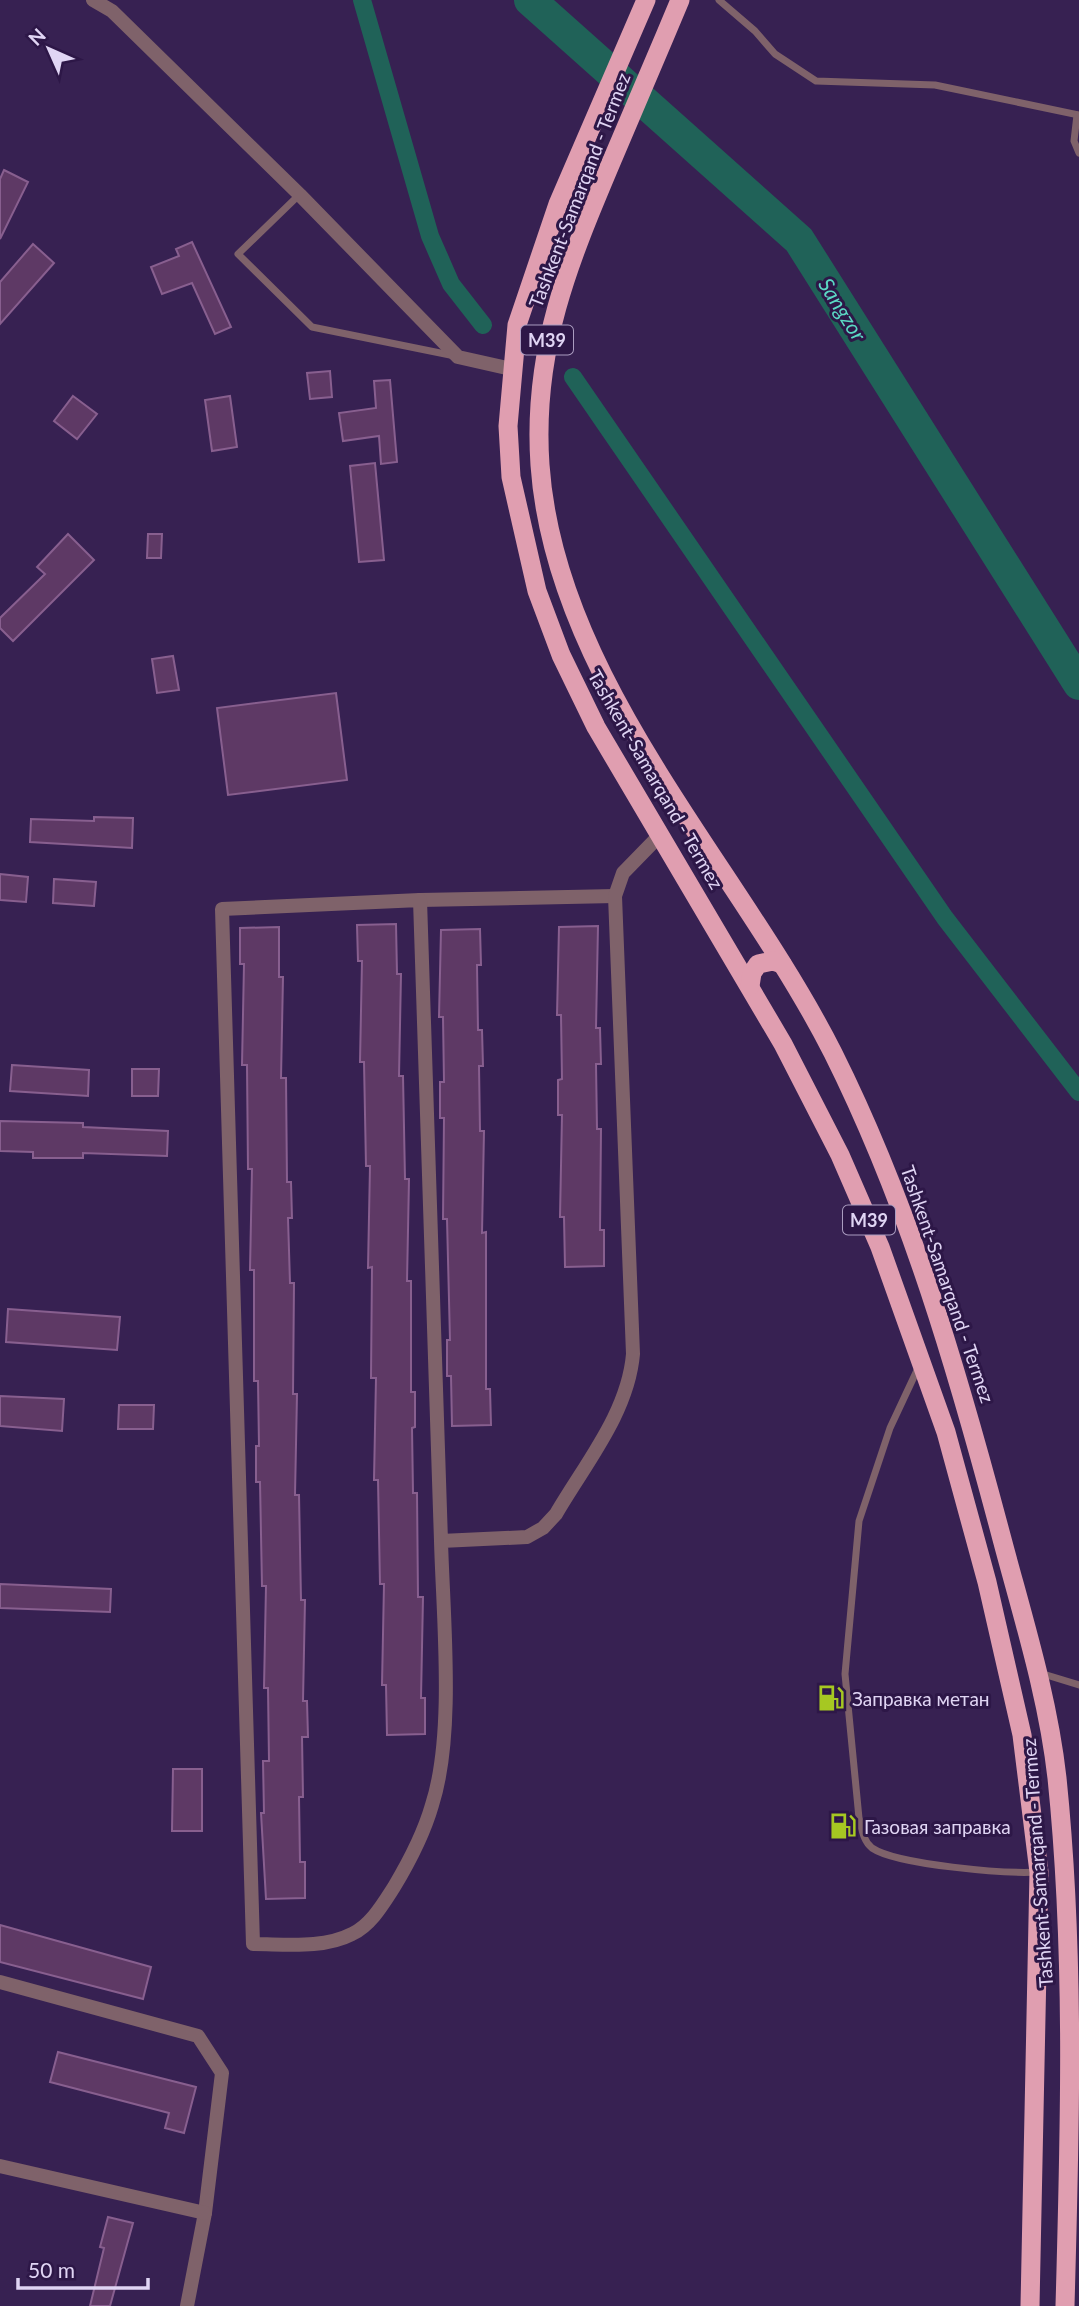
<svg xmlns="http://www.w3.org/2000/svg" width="1079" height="2306" font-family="Lato,sans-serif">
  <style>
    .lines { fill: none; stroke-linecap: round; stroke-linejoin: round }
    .canal { stroke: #206258; stroke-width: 18 }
    .river { stroke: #206258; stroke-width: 32 }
    .building { fill: #5e3965; stroke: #885f8f; stroke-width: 2 }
    .service { stroke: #7f626a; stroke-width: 7 }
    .minor { stroke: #7f626a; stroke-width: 14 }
    .trunk { stroke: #e09eb0; stroke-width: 19 }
    .labels { text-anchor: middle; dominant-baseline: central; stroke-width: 6; stroke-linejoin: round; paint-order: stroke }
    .shield { fill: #2d1747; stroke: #aa9cc0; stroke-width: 2 }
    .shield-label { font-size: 18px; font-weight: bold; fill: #e0d5f4 }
    .street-label { font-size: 19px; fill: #e0d5f4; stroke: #2d1747 }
    .poi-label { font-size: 19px; fill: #e0d5f4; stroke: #2d1747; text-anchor: start }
    .water-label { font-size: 21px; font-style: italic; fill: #5bd8c4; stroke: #2d1747 }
  </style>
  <rect width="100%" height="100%" fill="#372152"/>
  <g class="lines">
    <!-- canal -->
    <g class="canal">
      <path d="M362,0L430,236L451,284L483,325"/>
      <path d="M573,377L945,918L1079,1092"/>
    </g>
    <!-- river -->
    <path class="river" d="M530,0L799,240L1079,684"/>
  </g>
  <!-- building -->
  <g class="building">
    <path d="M4,170L28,182L0,239V179Z"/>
    <path d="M192,242L231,327L215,334L192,283L162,294L151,267L179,256L176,249Z"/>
    <path d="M33,244L54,263L0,324V282Z"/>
    <path d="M330,371L332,397L310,399L307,373Z"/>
    <path d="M390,380L397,462L381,464L379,436L343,441L339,413L376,408L374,381Z"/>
    <path d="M73,396L97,414L77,439L54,421Z"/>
    <path d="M230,396L237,447L212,451L205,400Z"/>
    <path d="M375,463L384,560L359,562L350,466Z"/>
    <path d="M68,534L94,560L13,641L0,628V618L45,574L37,567Z"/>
    <path d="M148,534H162L161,558H147Z"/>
    <path d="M173,656L179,690L157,693L152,659Z"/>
    <path d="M336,693L347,780L228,795L217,708Z"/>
    <path d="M94,817L133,818L132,848L30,842L31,819L94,821Z"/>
    <path d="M0,874L28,877L26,902L0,900Z"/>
    <path d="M54,879L96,882L94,906L53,903Z"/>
    <path d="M396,924L397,974H401L399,1076H403L405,1179H409L407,1281H411V1392H415V1427L412,1428L413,1493H417L418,1597H423L421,1698H425V1734L387,1735L386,1685H382L384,1584H380L378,1480H374L376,1378H371L372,1267L368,1268L370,1166H366L364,1062H360L362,961H358L357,925Z"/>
    <path d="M598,926L596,1028H600L601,1064H596L597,1129H601L600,1230H604V1266L565,1267L564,1217H560L562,1115H558V1080L562,1079L561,1015H557L559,927Z"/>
    <path d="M279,927V977H283L281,1078H286L287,1182H291L292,1218H288L290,1283H294L293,1394H297L295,1495H299L301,1600H305L303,1701H307L308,1737H302L303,1797H299L300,1862H305V1898L266,1899L261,1813H264L263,1761H269L268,1688H264L266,1586H262L260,1482H256V1446H259L258,1381H254V1270H250L252,1169H248L247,1065H242L244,964H240V928Z"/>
    <path d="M480,929L481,965H477L478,1030H482L483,1066H479L480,1131H484L482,1233L486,1232V1389H490L491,1425L452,1426L451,1376H447V1340H450L447,1219H443L444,1118H440V1082H444L443,1017H439L441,930Z"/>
    <path d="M12,1065L89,1070L88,1096L10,1091Z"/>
    <path d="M132,1069H159L158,1096H132Z"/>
    <path d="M0,1121L83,1123V1127L168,1131L167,1156L83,1153V1158H33V1152L0,1151Z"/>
    <path d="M8,1309L120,1317L117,1350L6,1342Z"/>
    <path d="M0,1396L64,1399L62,1431L0,1426Z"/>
    <path d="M119,1405H154L153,1429H118Z"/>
    <path d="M0,1584L111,1589L110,1612L0,1608Z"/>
    <path d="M173,1769H202V1831H172Z"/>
    <path d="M0,1925L151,1967L143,1999L0,1962Z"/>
    <path d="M58,2052L196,2087L184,2133L165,2128L169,2113L50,2082Z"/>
    <path d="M108,2217L133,2223L110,2306H90L104,2248L100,2247Z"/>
  </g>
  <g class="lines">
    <!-- service -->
    <g class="service">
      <path d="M719,0L755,31L775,54L816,81L935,85L1079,115"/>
      <path d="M1077,115L1074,141L1079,153"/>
      <path d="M299,195L238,254L312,327L455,356"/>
      <path d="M919,1366L890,1428L859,1521L845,1674L859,1818C862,1829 863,1841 872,1848C897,1865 1007,1874 1038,1872"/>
      <path d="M1040,1673L1079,1685"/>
    </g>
    <!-- minor -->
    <g class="minor">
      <path d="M93,0L112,11L300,195L458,357L511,369"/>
      <path d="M420,900L615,896"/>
      <path d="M441,1541C443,1617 455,1734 432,1805C424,1833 409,1862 394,1887C383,1904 371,1925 352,1934C323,1949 285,1944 253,1944L222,909L420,900L441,1541L527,1537L543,1528L556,1514C585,1464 628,1413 633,1354L615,896L623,873L660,835"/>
      <path d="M0,1982L198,2036L222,2073L205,2213L187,2306"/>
      <path d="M0,2166L205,2213"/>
    </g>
    <!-- trunk -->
    <g class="trunk">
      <path d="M646,0L558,204L517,325L508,426L511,477L537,591L561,655L596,727L783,1044L840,1155L880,1247L946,1432L987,1582L1022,1735L1039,1872L1030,2306"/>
      <path d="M680,0C658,53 635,106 613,158C569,262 532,349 540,465C555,682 738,865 833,1053C910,1207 958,1373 1002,1539C1023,1618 1048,1697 1057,1778C1075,1953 1070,2130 1065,2306"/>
      <path d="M750,986L752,973L758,964L773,961L782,964"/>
    </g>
  </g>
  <!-- icons -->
  <defs>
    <g id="fuel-bare" transform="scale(2.1)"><path d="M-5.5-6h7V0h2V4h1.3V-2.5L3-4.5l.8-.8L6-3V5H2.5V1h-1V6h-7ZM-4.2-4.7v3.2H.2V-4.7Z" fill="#a6c822" stroke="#2d1747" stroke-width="2.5" paint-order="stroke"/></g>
  </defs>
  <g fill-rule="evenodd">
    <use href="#fuel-bare" x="831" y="1698"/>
    <use href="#fuel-bare" x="843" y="1826"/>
  </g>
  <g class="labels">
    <!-- shield labels -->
    <g class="shield">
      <rect x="521" y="325.5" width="52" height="29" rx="5"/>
      <rect x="843" y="1205.5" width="52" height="29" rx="5"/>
    </g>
    <g class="shield-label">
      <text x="547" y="340">M39</text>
      <text x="869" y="1220">M39</text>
    </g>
    <!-- street labels -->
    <g class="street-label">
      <text transform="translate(579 190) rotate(-69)">Tashkent-Samarqand - Termez</text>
      <text transform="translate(656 779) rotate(60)">Tashkent-Samarqand - Termez</text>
      <text transform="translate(948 1284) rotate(71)">Tashkent-Samarqand - Termez</text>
      <text transform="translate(1037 1863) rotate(-94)">Tashkent-Samarqand - Termez</text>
    </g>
    <!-- poi labels -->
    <g class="poi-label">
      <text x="852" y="1698">Заправка метан</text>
      <text x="864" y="1826">Газовая заправка</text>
    </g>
    <!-- water labels -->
    <g class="water-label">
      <text transform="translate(843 309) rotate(58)">Sangzor</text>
    </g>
  </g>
  <!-- north arrow -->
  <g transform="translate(49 49) rotate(315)" stroke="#2d1747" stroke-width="5" paint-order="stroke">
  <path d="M0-5L12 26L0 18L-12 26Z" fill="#e0d5f4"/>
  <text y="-10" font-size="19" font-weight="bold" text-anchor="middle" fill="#e0d5f4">N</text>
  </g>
  <!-- scale -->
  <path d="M18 2278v10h130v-10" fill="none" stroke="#e0d5f4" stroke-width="3.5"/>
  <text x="28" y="2278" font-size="21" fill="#e0d5f4" stroke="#2d1747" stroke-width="5" paint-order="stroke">50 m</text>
</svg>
